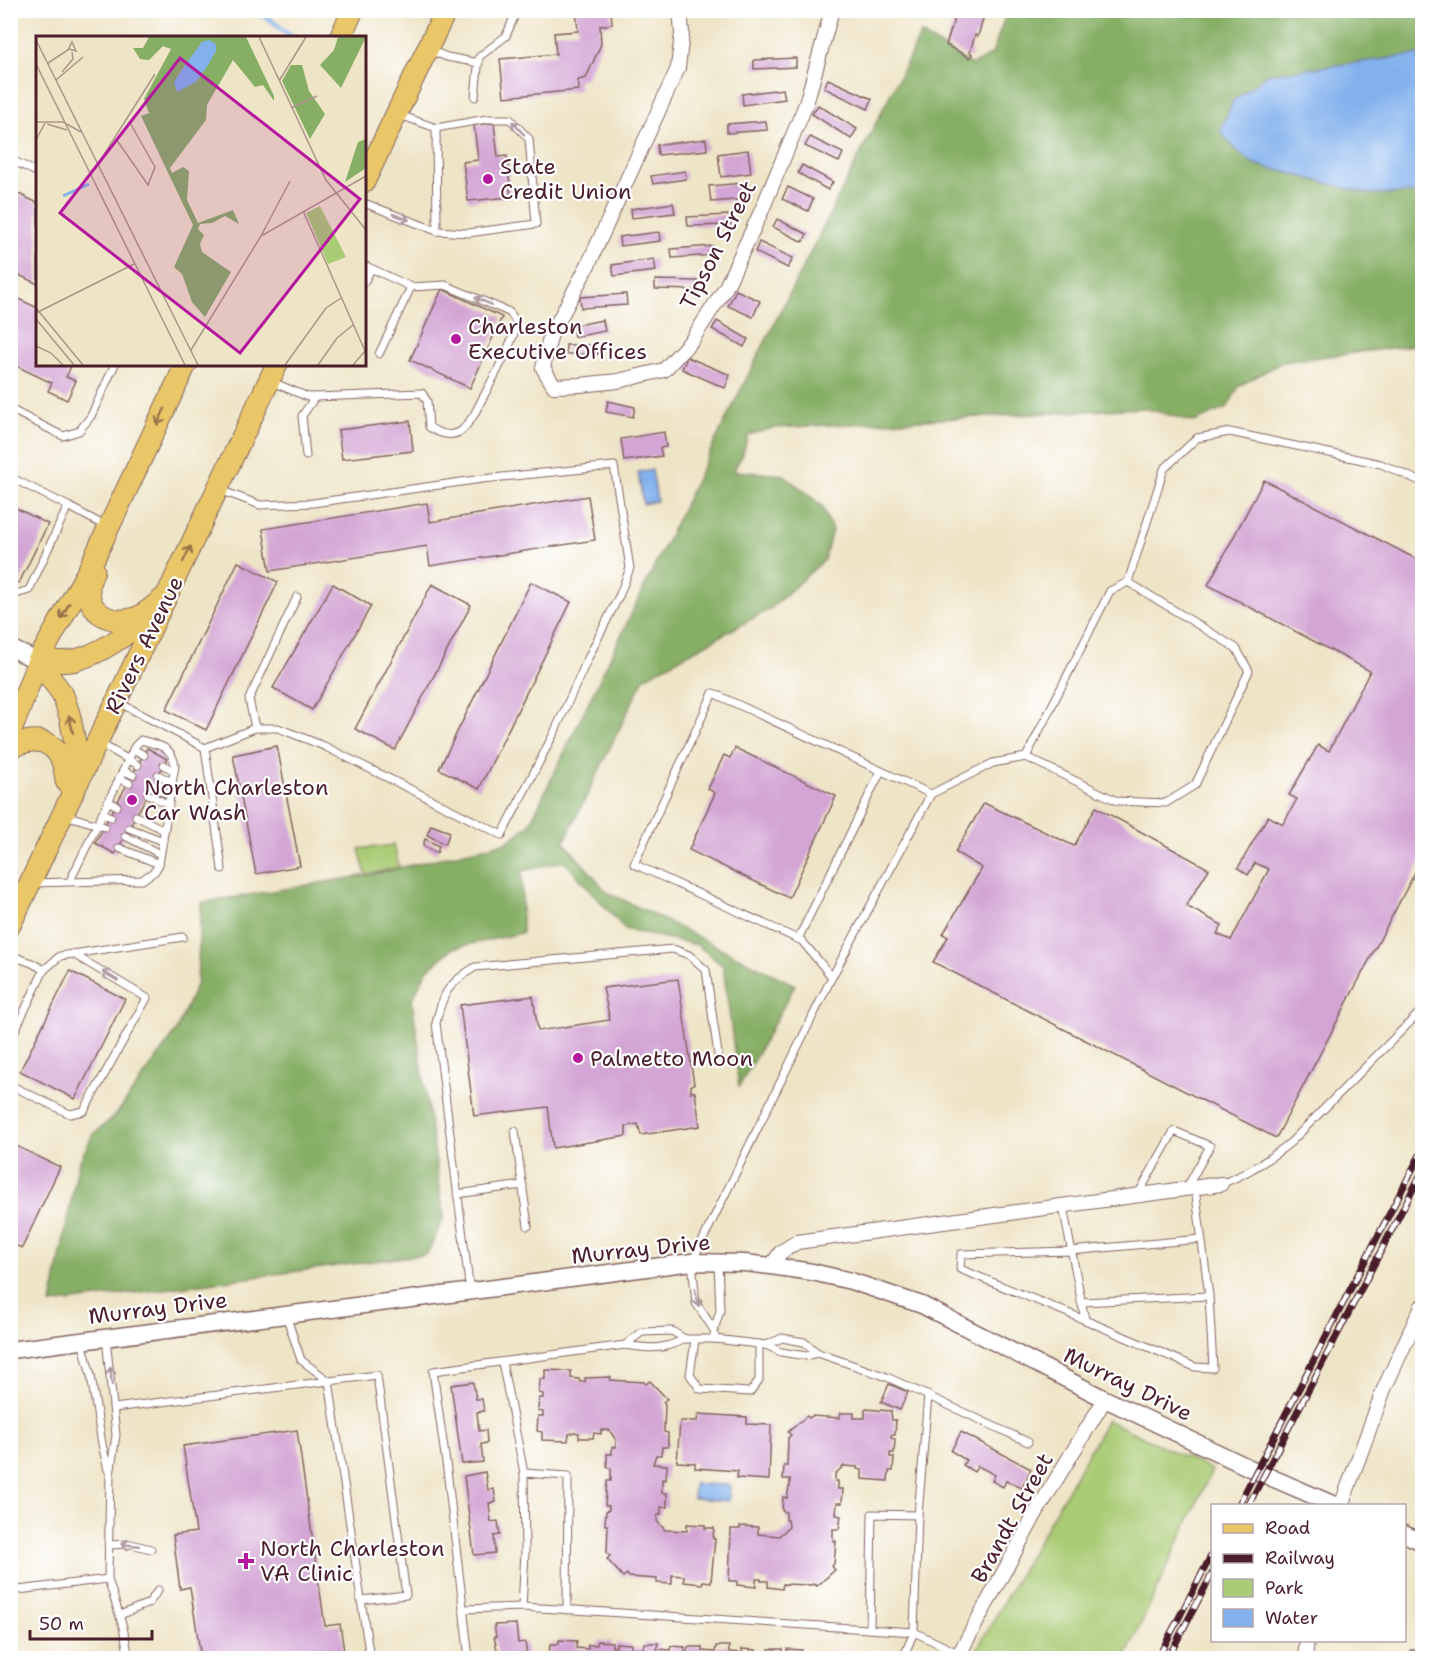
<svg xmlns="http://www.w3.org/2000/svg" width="1433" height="1669" font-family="'Shantell Sans',sans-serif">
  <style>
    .green { fill: #a9cb73; stroke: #7a754f; stroke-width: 1.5 }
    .forest { fill: #86af65; stroke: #686748; stroke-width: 1.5 }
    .water { fill: #82b1ed; stroke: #66688c; stroke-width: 1.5 }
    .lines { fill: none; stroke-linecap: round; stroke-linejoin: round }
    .stream { stroke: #82b1ed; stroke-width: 4.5 }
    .building { fill: #d3a5d4 }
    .service-casing { stroke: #836461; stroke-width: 9 }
    .minor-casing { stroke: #836461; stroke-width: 16 }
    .tertiary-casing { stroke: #836461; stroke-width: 19 }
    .primary-casing { stroke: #836461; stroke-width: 23 }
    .service { stroke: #fff; stroke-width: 7 }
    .minor { stroke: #fff; stroke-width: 14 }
    .tertiary { stroke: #fff; stroke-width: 16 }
    .primary { stroke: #e9c769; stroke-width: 21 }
    .rail-casing { stroke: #4a1f2b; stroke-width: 7 }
    .rail { stroke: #fff; stroke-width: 4.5; stroke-dasharray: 14; stroke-linecap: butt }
    .oneway { stroke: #ae9aa0 }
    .oneway2 { stroke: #9a734a }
    .poi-dot { fill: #b5179e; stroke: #fff; stroke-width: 2 }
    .labels { text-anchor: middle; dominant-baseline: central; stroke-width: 4.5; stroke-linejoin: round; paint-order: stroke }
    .poi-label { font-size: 22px; fill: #4a1f2b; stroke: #fff; text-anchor: start }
    .street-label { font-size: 22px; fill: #4a1f2b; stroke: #fff }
    .inset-river { fill: none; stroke: #82b1ed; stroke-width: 3 }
    .inset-road { fill: none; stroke: #ac9588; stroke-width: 1.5 }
    .view { fill: #b5179e; fill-opacity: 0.15; stroke: #b5179e; stroke-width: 3 }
    .inset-edge { fill: none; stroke: #4a1f2b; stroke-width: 3 }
  </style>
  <rect width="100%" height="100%" fill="#fff"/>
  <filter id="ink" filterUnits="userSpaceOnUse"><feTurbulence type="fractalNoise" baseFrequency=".0167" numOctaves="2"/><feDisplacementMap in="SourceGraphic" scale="12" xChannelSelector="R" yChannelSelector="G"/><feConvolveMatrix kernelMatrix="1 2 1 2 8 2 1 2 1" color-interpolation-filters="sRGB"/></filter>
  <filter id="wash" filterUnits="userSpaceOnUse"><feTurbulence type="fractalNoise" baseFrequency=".008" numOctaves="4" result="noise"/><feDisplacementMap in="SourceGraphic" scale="24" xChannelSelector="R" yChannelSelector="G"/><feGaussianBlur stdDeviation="1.35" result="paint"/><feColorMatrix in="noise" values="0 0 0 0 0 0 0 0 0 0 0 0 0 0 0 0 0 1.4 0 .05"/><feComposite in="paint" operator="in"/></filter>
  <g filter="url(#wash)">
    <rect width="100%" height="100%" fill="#eee4c6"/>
    <!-- green -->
    <g class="green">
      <path d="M394,845L399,867L366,875L359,849Z"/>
      <path d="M1107,1420L1212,1470L1125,1658H972Z"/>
    </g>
    <!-- forest -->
    <path class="forest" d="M1007,11H1422V344L1282,362L1239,386L1227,408L1194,422L1144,408L773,428L748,435L742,456L733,471L784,475L822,506L832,530L824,560L770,609L644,678L564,842L607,892L795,985L739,1087L723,966L697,945L625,929L564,861L522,871V933L453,948L427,970L412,1000L444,1218L427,1254L51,1304L78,1165L93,1134L115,1116L175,1033L197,983L201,903L374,874L507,842L529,825L726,419L921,34L972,65L992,54Z"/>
    <!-- water -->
    <g class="water">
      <path d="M1414,55H1422V193L1369,194L1254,164L1237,151L1220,131L1233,101L1268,74Z"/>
      <path d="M652,470L657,501L643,504L638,472Z"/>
      <path d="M696,1482L698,1484L730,1485L729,1501L693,1498L694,1483Z"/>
    </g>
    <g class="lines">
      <!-- stream -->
      <path class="stream" d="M251,10L271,20L293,38"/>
    </g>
    <g id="blocks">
      <!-- building -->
      <g class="building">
        <path d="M581,10H611L612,24L600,26L601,44L586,78L578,80L579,90L504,97L500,59L556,54L554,33L578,31L576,11Z"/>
        <path d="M957,10H981L985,12L978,36L975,35L970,52L972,54L970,58L946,45Z"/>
        <path d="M796,58V67L754,69V60Z"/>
        <path d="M828,79L872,99L868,109L824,88Z"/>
        <path d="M783,89L785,99L743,105L742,94Z"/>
        <path d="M818,105L857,129L851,139L812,114Z"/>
        <path d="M766,121L767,130L727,133V124Z"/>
        <path d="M494,123L498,157L507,156L511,197L468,201L463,162L478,160L474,125Z"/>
        <path d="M810,137L843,153L839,162L805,146Z"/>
        <path d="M706,139L707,150L658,155L657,145Z"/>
        <path d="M748,150L751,173L721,177L718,154Z"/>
        <path d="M802,165L833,182L828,190L798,173Z"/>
        <path d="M685,171L686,179L653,184L651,176Z"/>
        <path d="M744,183L746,199L711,202L709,186Z"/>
        <path d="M788,187L813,199L808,211L782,199Z"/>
        <path d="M10,190L38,203V284L10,271Z"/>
        <path d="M673,203L675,213L632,218L631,209Z"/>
        <path d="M729,215L730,225L688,226L687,217Z"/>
        <path d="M777,219L807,234L803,242L773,227Z"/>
        <path d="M659,232L660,241L620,246L619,237Z"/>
        <path d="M759,242L793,258L788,268L755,252Z"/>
        <path d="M713,246L714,255L672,258L671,249Z"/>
        <path d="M654,259L656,271L614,276L612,265Z"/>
        <path d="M655,280L698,281L697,290L655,289Z"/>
        <path d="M442,289L502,317L470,388L410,360Z"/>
        <path d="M736,290L760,301L753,317L728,306Z"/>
        <path d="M626,294L627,305L581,308L580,297Z"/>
        <path d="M10,295L38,308V364H72L66,377L76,381L67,400L48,391L52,383L10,363Z"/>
        <path d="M603,320L605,331L574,337L572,326Z"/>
        <path d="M717,321L748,339L744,347L712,329Z"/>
        <rect x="566" y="345" width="32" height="9"/>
        <path d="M687,357L730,375L725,388L682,369Z"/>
        <path d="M608,401L635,407L633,417L606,412Z"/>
        <path d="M410,421L413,451L342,459L338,430Z"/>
        <path d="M664,432L666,447L660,448L662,456L624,461L621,439Z"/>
        <path d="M1264,480L1422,562V859L1276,1138L933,962L948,937L943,934L982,868L955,852L984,803L1074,846L1096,807L1209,869L1186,906L1222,925L1217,934L1231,940L1269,869L1255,863L1248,875L1238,868L1268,816L1283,824L1297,799L1289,795L1318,745L1329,751L1370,671L1208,585Z"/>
        <path d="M588,496L595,540L430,566L427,546L270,571L263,529L427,503L430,522Z"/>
        <path d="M10,505L48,524L19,583L10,579Z"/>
        <path d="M238,562L278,582L206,730L166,710Z"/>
        <path d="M531,582L571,602L479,789L439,769Z"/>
        <path d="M333,584L371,606L312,710L273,688Z"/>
        <path d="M432,584L471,605L395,750L355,729Z"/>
        <path d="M277,746L300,866L256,874L233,755Z"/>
        <path d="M147,748L167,759L115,854L95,843Z"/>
        <path d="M735,748L836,796L789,898L689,850L715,793L708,789L724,755L730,758Z"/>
        <path d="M431,825L450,832L445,844L427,835Z"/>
        <path d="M425,839L439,846L437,853L423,846Z"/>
        <path d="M70,971L125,999L75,1099L20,1071Z"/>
        <path d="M678,979L694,1084L691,1085V1092H695L700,1126L641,1135L638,1124L626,1126V1136L553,1148L548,1107L474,1116L460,1005L533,996L538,1031L610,1020L603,988Z"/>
        <path d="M10,1143L60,1167L22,1248L10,1243Z"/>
        <path d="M545,1370L571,1371V1378L579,1379L580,1382H585V1378L611,1377L610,1380L644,1382L646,1384L650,1381L667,1399L663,1402L665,1404L664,1432L668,1433V1447H662L661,1455H656L653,1464L667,1465L666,1480L662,1479V1493H667V1507H661V1514L658,1515L657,1521L665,1530L687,1531V1524L705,1525V1528H714L713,1539H715L711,1582L703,1581L702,1584L684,1582V1576L672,1575V1584L657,1583V1579L629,1577L627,1574L623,1577L607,1559L610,1556L607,1553L608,1525H605L606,1511L609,1510V1506L605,1505L607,1481H611V1468L607,1467V1454H612V1447H616V1440L609,1430H601V1434L594,1433L593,1438H579V1433L575,1432L569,1434L568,1441L542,1440V1432L537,1431L538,1416H543V1412L538,1411L539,1398H543V1394L539,1393L540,1379H545Z"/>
        <path d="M473,1382L476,1399H482L484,1411L477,1412L479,1431L486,1430L487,1443L481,1444L483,1462L462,1464L451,1385Z"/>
        <path d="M889,1384L908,1392L900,1410L881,1402Z"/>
        <path d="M865,1409L891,1411L892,1420H896L895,1435H891V1438L895,1439L894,1453H890V1457H894L893,1471H889L888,1481L862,1479V1470L857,1469V1467L844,1466L835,1474V1481H838V1489H843L842,1503H837L836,1515L841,1516L839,1529H833V1541H836L834,1564L832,1566L835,1570L817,1586L813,1584L811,1585L783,1584L782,1589L768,1587V1581H761V1579H756V1587L737,1585V1581H729L731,1529H740V1526L758,1527V1534L779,1536L789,1527L788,1520H786V1512L782,1511L783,1497L787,1498L789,1487H790V1479H783L784,1466H787L788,1438L791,1435L788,1432L807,1416L809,1418L812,1416L840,1418V1413H854V1418H865Z"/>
        <path d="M698,1414L747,1417V1424L771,1425L769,1480L737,1478L738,1471L695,1468V1463L677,1462L680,1421H697Z"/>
        <path d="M297,1430L325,1626L340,1624L345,1658H201L190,1587L180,1589L173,1535L196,1532L183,1446Z"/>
        <path d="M961,1432L1031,1469L1022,1488L1006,1481L1003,1487L992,1481L995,1475L978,1466L974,1472L963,1465L966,1460L951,1451Z"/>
        <path d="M485,1472L488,1490L494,1489L496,1502L489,1503L491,1522L498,1521L500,1535L494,1536L495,1553L474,1555L464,1476Z"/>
        <path d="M516,1624L518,1643L525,1642L527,1655L520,1656V1658H499L494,1637H496L494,1625Z"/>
        <path d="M559,1640L577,1641L576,1648L588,1649V1645H597L598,1641L612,1642V1647H616V1643L631,1644V1648L643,1649L644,1643H658L657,1649L670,1650L671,1646L685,1647V1654L687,1653L688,1647H702V1651L715,1652L716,1646H729V1652L742,1653V1649L756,1650V1653L769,1654V1649H783V1655H787V1649L802,1650L801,1654H811L810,1658H549L550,1644H559Z"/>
        <path d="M1411,1650H1422V1658H1412Z"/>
        <path d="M823,1652L841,1653L840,1656L850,1657V1658H822Z"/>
      </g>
    </g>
  </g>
  <g filter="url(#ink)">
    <use href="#blocks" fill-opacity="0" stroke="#836461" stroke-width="1.5"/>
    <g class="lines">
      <!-- service casing -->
      <g class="service-casing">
        <g id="service">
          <path d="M429,50L447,57L479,63"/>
          <path d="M475,97L479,57L506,36L517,10"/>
          <path d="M436,128L437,231"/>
          <path d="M10,159L38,173"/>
          <path d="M364,203L437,231L468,233L536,224L529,139L510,119H487L436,128L400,115"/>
          <path d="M364,282L371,269"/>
          <path d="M379,354L411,287"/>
          <path d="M272,382L308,397H315L422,393L427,401L429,427C438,433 451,438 461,431C466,427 470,420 474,415C482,398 516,340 516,324C516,319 512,316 509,312L445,285L411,287L364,265"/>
          <path d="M10,409L63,436L79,431L91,416L115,364"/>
          <path d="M306,456L302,416L315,397"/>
          <path d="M10,477L68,506"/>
          <path d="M220,490L260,505L313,503L482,479L614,466L630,568L620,594L589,656L554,733L502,835L324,746L278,728H255L205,748L222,869"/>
          <path d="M1128,582L1164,469L1197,438L1230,432L1381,464L1422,482"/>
          <path d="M10,596L29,590L68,506L107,527"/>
          <path d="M118,702L205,748"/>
          <path d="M255,728L249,699L297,597"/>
          <path d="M99,743L138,765"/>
          <path d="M133,749L144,755"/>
          <path d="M164,765L174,771"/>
          <path d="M123,771L133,775"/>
          <path d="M158,775L172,782"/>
          <path d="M119,778L129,783"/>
          <path d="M152,787L170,795"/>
          <path d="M148,794L169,805"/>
          <path d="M108,801L117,806"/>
          <path d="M102,813L111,817"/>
          <path d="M65,815L105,827"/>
          <path d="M136,816L164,830"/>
          <path d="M129,828L163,841"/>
          <path d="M125,836L160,854"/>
          <path d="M119,848L159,864"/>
          <path d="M33,883L142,880L155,871L159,864L175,765C172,746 158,745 141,740L135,746L70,881"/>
          <path d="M798,939L881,771"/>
          <path d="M10,955L32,963L44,970L10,1041"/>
          <path d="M44,970L60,956L183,937"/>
          <path d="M832,977L802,941L634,864L713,693L931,794"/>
          <path d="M10,1085L70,1114L84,1111L147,998L73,954"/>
          <path d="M515,1131L528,1226"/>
          <path d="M1221,1184C1247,1174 1269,1160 1291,1142L1422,1010"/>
          <path d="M457,1194L523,1185"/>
          <path d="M1137,1196L1174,1131L1210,1146L1186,1189"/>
          <path d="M1063,1207L1085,1320L960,1269L961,1254L1070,1251L1201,1239"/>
          <path d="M470,1292L436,1023C443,992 448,984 475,967L673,949L689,955L706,970L718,1054"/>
          <path d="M1081,1302L1209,1296"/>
          <path d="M1085,1320L1195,1367L1213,1368L1209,1296L1195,1188"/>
          <path d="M714,1330L720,1311L718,1262"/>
          <path d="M106,1338L116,1435L110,1475L108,1579L123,1627L129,1658"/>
          <path d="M715,1339L714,1330L696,1303L692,1262L832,977L931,794L993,763L1026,757L1117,801L1166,803L1195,785L1249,671L1236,648L1128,582L1110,591L1026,757"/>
          <path d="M695,1340L690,1375L700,1389L750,1392L759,1380V1344"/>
          <path d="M82,1341L91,1376L102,1444L108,1470"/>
          <path d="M625,1345L642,1332L672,1331L685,1339H715L766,1345L781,1352L806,1356L818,1353"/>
          <path d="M766,1345L782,1338L804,1342L818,1353L887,1377L1028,1442"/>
          <path d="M502,1362L524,1473L525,1552L522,1607"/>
          <path d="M114,1408L377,1375L406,1595L361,1600L329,1381L301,1360L286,1315"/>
          <path d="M524,1473L568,1476L567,1610"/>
          <path d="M108,1545L131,1544L151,1549"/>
          <path d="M10,1591L108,1579"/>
          <path d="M361,1600L370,1658"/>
          <path d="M463,1609L522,1607L575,1610L914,1632L960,1654"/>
          <path d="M120,1615L149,1603L158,1590"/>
          <path d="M870,1629L872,1514L918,1515"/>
          <path d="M469,1658L447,1470L433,1371L625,1345C649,1349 663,1350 685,1339"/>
          <path d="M903,1658L914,1632L918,1515L928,1395"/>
        </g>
      </g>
      <!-- minor casing -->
      <g class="minor-casing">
        <g id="minor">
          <path d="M680,10L682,33L678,68L589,263L550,337L543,368L554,386L580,385L618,381L664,370L692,340L726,287L761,212L806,104L832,10"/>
          <path d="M771,1266L781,1252L797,1242L1221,1184"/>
          <path d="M1341,1506L1384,1389L1422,1306"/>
          <path d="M957,1658L1037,1511L1105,1399"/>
          <path d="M1305,1658L1307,1640"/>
        </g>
      </g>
      <!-- tertiary casing -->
      <g class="tertiary-casing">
        <g id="tertiary">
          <path d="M10,648L38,661"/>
          <path d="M10,1350L450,1294L692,1262L745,1263L771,1266L812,1272L851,1281L922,1305L1105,1399L1256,1471L1337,1506"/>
          <path d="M1404,1534L1422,1542"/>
        </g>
      </g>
      <!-- primary casing -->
      <g class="primary-casing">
        <g id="primary">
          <path d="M340,38L353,10"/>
          <path d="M364,182L446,10"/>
          <path d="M94,570C92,575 89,582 89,588C87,614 113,625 135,618C145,615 156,604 165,597"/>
          <path d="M38,661L63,695L70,717L75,743L70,787"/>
          <path d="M38,661C50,661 64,663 76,660C101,653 126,636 144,618"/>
          <path d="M10,734L38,661L89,569L186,364"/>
          <path d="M10,748C43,731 63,746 66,781"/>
          <path d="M10,925L277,364"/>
        </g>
      </g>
      <!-- service -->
      <use href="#service" class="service"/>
      <!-- minor -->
      <use href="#minor" class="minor"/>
      <!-- tertiary -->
      <use href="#tertiary" class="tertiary"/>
      <!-- primary -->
      <use href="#primary" class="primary"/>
      <!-- rail casing -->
      <g class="rail-casing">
        <g id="rail">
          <path d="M1238,1506L1422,1151"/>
          <path d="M1248,1506L1422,1172"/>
          <path d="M1158,1658L1212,1554"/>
          <path d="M1168,1658L1212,1574"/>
        </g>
      </g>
      <!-- rail -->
      <use href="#rail" class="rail"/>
    </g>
    <!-- one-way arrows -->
    <defs><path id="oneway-shaft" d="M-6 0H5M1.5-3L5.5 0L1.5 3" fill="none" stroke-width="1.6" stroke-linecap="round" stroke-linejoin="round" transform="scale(1.5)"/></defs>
    <g class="oneway">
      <use href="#oneway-shaft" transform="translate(518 128) rotate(-133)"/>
      <use href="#oneway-shaft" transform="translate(401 217) rotate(21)"/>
      <use href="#oneway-shaft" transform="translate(483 301) rotate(-156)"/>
      <use href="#oneway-shaft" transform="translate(110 976) rotate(-149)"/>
      <use href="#oneway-shaft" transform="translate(697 1298) rotate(77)"/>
      <use href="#oneway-shaft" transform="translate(111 1376) rotate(-96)"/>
      <use href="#oneway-shaft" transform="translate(130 1545) rotate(-175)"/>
    </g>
    <g class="oneway2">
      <use href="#oneway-shaft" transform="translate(161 417) rotate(115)"/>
      <use href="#oneway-shaft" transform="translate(187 554) rotate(-64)"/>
      <use href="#oneway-shaft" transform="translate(65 611) rotate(119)"/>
      <use href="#oneway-shaft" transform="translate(71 724) rotate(-102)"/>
    </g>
  </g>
  <!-- markers -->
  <g class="poi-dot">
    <circle cx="488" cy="179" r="6"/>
    <circle cx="456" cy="339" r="6"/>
    <circle cx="132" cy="800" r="6"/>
    <circle cx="578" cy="1058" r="6"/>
    <path d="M243 1552h6v6h6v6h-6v6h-6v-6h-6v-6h6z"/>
  </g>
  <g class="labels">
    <!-- poi labels -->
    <g class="poi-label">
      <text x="500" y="166">State<tspan x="500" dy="25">Credit Union</tspan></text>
      <text x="468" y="326">Charleston<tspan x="468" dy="25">Executive Offices</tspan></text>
      <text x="144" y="787">North Charleston<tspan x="144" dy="25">Car Wash</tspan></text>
      <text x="590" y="1058">Palmetto Moon</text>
      <text x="260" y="1548">North Charleston<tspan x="260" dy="25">VA Clinic</tspan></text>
    </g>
    <!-- street labels -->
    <g class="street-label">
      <text transform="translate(718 245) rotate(-63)">Tipson Street</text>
      <text transform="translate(144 645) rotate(-64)">Rivers Avenue</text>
      <text transform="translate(641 1249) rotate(-6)">Murray Drive</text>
      <text transform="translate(158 1308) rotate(-7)">Murray Drive</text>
      <text transform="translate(1128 1384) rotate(26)">Murray Drive</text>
      <text transform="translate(1012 1518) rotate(-61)">Brandt Street</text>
    </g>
  </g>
  <!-- overview -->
  <g transform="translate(36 36)">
    <rect width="330" height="330" fill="#eee4c6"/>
    <path d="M284,170L310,221L292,228L270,177Z" fill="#a9cb73"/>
    <path d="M113,1H210L238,60V65L227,49L219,51L197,24L171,69L170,84L134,132L136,137L147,131L153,135L151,164L162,187L197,174L203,188L189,180L176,187L164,188L162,193L168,199L164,208L166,216L195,236L169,281L156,266L146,238L138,231L157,189L105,80L113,77L108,63L135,13L127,10L113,24L104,23L97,12H107ZM302,1H330L305,52L284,29L298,14ZM255,29H266L273,55L289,78L274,103L246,45ZM330,103V132L309,146L322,106Z" fill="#86af65"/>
    <path d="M173,4L180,8V15L172,29L160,46L141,56L138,46L149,29L166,6Z" fill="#82b1ed"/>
    <path class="inset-river" d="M27,160L53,148"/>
    <path class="inset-road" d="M223,1L290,144L330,194M0,4L162,329M12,27L32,14L36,6L40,15L33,13M0,28L149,329M26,36L37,23L36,16M20,44L47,21M243,45L270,1M255,72L281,60M0,86H27M27,86L45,96M11,88L31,94M80,103L112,149L119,131L93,85M0,104L9,87M62,128L119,38M267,175L330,317M225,200L254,145M0,272L47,329M0,277L98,228M0,283L38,329M0,310L15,317L27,329M155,314L225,200L330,140M249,329L290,272L305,262M282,329L301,302L317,289M317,329L329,315"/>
    <path class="view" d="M144,22L324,163L204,317L24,177Z"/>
    <rect width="330" height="330" class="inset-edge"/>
  </g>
  <!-- margin -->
  <rect width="1433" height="1669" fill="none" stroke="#fff" stroke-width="36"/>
  <!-- legend -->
  <rect x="1211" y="1504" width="195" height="138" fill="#ffffff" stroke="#b7a5aa" stroke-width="1.5"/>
  <rect x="1223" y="1524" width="30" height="9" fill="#e9c769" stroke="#b7a5aa" stroke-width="1.5"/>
  <text x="1265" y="1534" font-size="18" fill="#4a1f2b">Road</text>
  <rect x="1223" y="1554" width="30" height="9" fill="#4a1f2b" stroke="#b7a5aa" stroke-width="1.5"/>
  <text x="1265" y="1564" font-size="18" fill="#4a1f2b">Railway</text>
  <rect x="1223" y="1579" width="30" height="18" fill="#a9cb73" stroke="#b7a5aa" stroke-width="1.5"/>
  <text x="1265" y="1594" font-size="18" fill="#4a1f2b">Park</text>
  <rect x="1223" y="1609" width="30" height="18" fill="#82b1ed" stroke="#b7a5aa" stroke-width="1.5"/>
  <text x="1265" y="1624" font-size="18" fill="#4a1f2b">Water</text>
  <!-- scale -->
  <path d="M30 1630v9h122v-9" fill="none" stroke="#4a1f2b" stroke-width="3"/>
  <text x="39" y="1630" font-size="18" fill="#4a1f2b" stroke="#ffffff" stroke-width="4.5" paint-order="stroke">50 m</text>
</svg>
